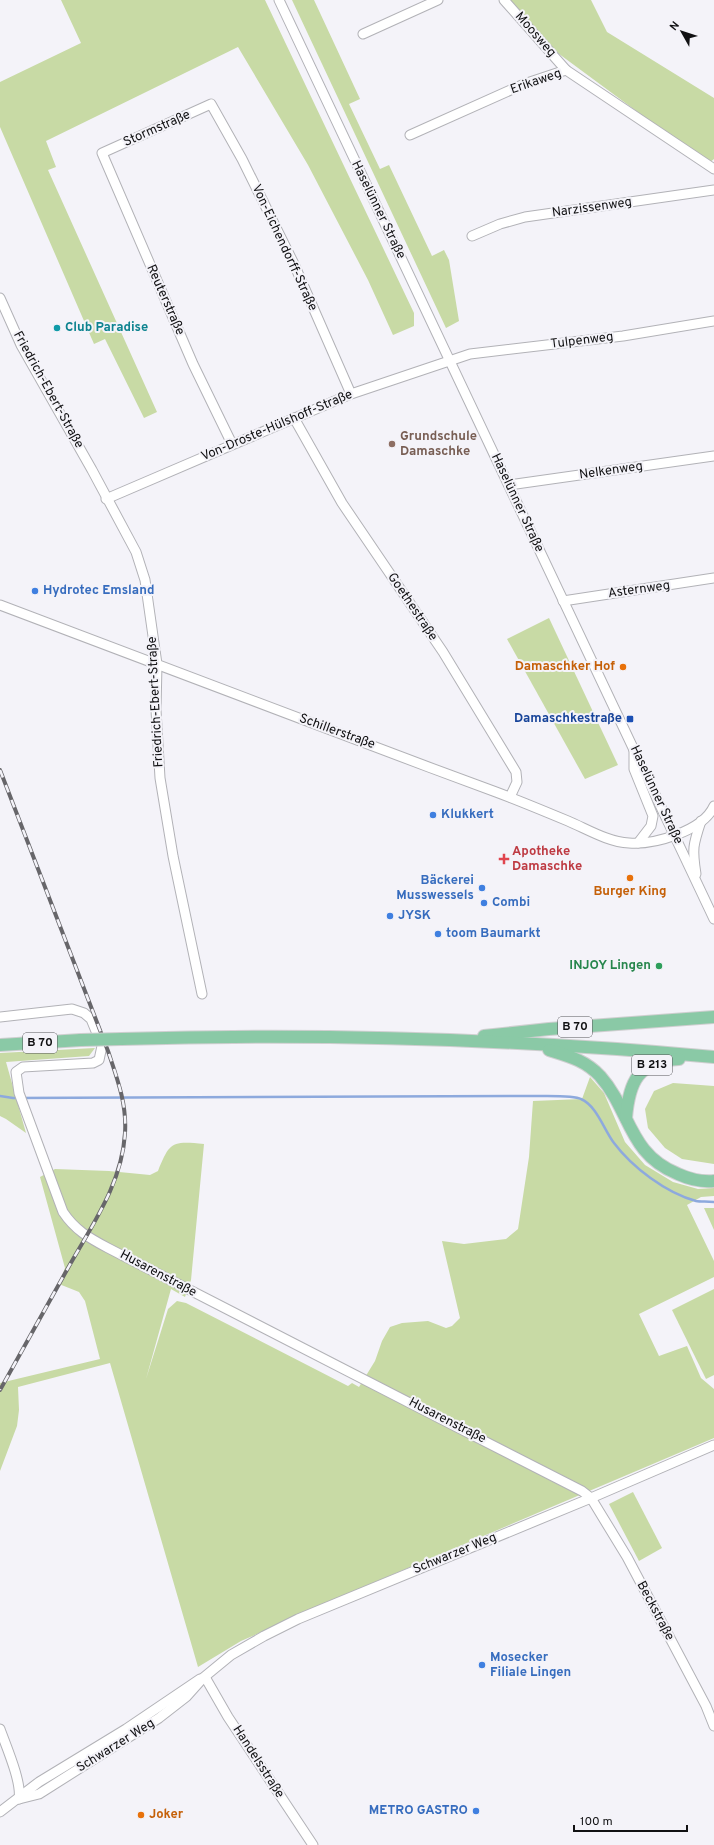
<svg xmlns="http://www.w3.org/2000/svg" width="714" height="1845" font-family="Overpass,sans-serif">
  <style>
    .green { fill: #c8daa5 }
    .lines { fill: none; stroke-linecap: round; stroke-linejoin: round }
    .stream { stroke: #8da9dd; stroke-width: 2.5 }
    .minor-casing { stroke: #b2b2b7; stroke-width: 11 }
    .major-casing { stroke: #cfcfd0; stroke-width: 14 }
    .minor { stroke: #fff; stroke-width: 9 }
    .major { stroke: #8ac9a6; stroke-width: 12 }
    .rail-casing { stroke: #67666a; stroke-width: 4 }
    .rail { stroke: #f4f3f9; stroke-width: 2.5; stroke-dasharray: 8; stroke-linecap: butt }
    .major-bridge-casing { stroke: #cfcfd0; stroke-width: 14; stroke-linecap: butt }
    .major-bridge { stroke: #8ac9a6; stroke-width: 12 }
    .culture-dot { fill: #0f9aa8; stroke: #f4f3f9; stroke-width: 1.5 }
    .education-dot { fill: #8d6e63; stroke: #f4f3f9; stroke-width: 1.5 }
    .shop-dot { fill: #3f7fe0; stroke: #f4f3f9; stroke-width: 1.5 }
    .food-dot { fill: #e8710a; stroke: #f4f3f9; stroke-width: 1.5 }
    .transit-dot { fill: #1a4fb4; stroke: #f4f3f9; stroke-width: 1.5 }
    .health-dot { fill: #e0444e; stroke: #f4f3f9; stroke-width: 1.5 }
    .leisure-dot { fill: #2e9e5b; stroke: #f4f3f9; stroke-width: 1.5 }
    .labels { text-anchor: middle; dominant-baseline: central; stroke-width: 4; stroke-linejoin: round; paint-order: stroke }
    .shield { fill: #f4f3f9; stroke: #555558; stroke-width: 1 }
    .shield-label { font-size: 12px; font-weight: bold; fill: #111113 }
    .street-label { font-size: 13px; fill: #111113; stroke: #f4f3f9 }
    .culture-label { font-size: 13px; font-weight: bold; fill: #0d838f; stroke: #f4f3f9; text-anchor: start }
    .education-label { font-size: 13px; font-weight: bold; fill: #785e54; stroke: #f4f3f9; text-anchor: start }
    .shop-label { font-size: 13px; font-weight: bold; fill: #366cbe; stroke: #f4f3f9; text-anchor: start }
    .food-label { font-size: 13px; font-weight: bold; fill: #c56008; stroke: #f4f3f9; text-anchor: end }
    .transit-label { font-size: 13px; font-weight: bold; fill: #164399; stroke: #f4f3f9; text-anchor: end }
    .health-label { font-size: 13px; font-weight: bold; fill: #be3a42; stroke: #f4f3f9; text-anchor: start }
    .leisure-label { font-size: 13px; font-weight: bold; fill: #27864d; stroke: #f4f3f9; text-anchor: end }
  </style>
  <rect width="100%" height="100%" fill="#f4f3f9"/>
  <!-- green -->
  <g class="green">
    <path d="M61,0H265L414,313V326L393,335L368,280L308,165L238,47L46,141L56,167L48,170L157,412L144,418L105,339L94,344L0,127V82L81,43Z"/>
    <path d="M292,0H314L360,99L349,104L380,169L389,165L432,256L444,250L449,260L459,321L446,328Z"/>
    <path d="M510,0H591L607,32L714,98V159L709,163L662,130L551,48Z"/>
    <path d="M549,618L618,765L585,779L507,639Z"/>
    <path d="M95,1048L89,1056L6,1062L26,1133L6,1119L0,1116V1053Z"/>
    <path d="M590,1077L604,1093L625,1142L645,1165L673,1182L698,1189L714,1188V1196L701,1197L687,1205L714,1261V1277L639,1314L659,1356L687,1346L701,1378L714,1389V1438L375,1582L241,1641L198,1667L110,1363L18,1387L19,1410L17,1426L0,1471V1383L100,1359L85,1301L79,1292L59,1284L65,1268L40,1177L55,1169L109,1171L150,1175L158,1171C170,1142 171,1141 204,1144L191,1280L185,1297L171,1289L146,1379L168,1309L177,1301L186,1303L348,1386L352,1383L359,1387L375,1361L382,1341L390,1327L402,1323L428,1321L446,1328L452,1326L460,1318L442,1241L464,1244L506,1239L518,1229L529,1157L533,1101L582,1099Z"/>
    <path d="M673,1083L714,1086V1164L682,1159L665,1148L648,1128L645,1109L654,1091Z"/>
    <path d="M704,1208H714V1230Z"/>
    <path d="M714,1289V1375L706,1379L672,1310Z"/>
    <path d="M633,1492L662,1548L639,1561L609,1504Z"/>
  </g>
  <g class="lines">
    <!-- stream -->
    <path class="stream" d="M0,1096L13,1098L535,1096C545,1096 574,1095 581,1099C597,1106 604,1130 614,1143C632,1167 666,1193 696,1201C701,1202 708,1201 714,1202"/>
    <!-- minor casing -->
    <g class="minor-casing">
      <g id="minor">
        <path d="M279,0L714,919"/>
        <path d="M504,0L566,70L714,169"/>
        <path d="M363,34L438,0"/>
        <path d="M410,135L524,84L566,70"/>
        <path d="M472,236L500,224L525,217L714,190"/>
        <path d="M0,298L21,345L92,470L136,552L145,580L157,664L156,710L160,778L173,856L202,994"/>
        <path d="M294,418L342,503L443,652L516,772L517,782L510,797"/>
        <path d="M232,444L193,364L102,153L211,104L242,159L294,264L351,394"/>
        <path d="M509,485L714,456"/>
        <path d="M106,499L351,394L470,354L623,336L714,321"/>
        <path d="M563,601L714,578"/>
        <path d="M0,605C165,667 330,731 496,792C520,801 544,811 568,821C587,829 608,842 629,843C654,845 703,831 714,806"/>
        <path d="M634,751V769L653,816L651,826L638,843"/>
        <path d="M696,874C692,849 693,845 701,821"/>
        <path d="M0,1017L72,1009L84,1013L91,1019L102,1046L99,1060L93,1063L23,1067L16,1072L19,1093L63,1212C75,1230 89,1238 108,1248C265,1330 424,1410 582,1491L591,1498L627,1557L706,1706L714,1726"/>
        <path d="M205,1677L228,1717L313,1845"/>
        <path d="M0,1729C6,1746 22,1782 19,1799"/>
        <path d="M19,1799L39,1794L159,1718L186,1697L203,1678L231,1655L264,1636L298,1619L591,1498L714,1445"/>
        <path d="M0,1812L39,1782L126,1729L200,1679"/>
      </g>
    </g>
    <!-- major casing -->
    <g class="major-casing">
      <g id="major">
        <path d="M484,1036L549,1029L714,1017"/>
        <path d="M121,1039C319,1033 517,1039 714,1057"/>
        <path d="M0,1045L81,1040"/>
        <path d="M549,1050C568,1056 585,1060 600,1076C631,1111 628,1154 678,1174C689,1179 702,1182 714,1181"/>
        <path d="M626,1118C629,1082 638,1061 679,1059"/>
      </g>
    </g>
    <!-- minor -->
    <use href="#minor" class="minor"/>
    <!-- major -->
    <use href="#major" class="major"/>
    <!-- rail casing -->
    <g class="rail-casing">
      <path id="rail" d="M0,770L108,1051C117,1078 127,1104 125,1133C122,1184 92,1225 68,1268C45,1309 23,1349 0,1390"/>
    </g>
    <!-- rail -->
    <use href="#rail" class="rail"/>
    <!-- major-bridge casing -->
    <g class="major-bridge-casing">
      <path id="major-bridge" d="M81,1040L121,1039"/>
    </g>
    <!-- major-bridge -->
    <use href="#major-bridge" class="major-bridge"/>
  </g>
  <!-- markers -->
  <circle class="culture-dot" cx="57" cy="328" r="4"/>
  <circle class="education-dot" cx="392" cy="444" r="4"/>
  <g class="shop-dot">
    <circle cx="35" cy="591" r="4"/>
    <circle cx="433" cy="815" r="4"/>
    <circle cx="482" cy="888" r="4"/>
    <circle cx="484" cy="903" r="4"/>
    <circle cx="390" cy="916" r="4"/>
    <circle cx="438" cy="934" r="4"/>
    <circle cx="482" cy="1665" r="4"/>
    <circle cx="476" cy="1811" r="4"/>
  </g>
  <g class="food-dot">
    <circle cx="623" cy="667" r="4"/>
    <circle cx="630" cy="878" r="4"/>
    <circle cx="141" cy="1815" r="4"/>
  </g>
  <rect class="transit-dot" x="626" y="715" width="8" height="8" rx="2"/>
  <path class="health-dot" d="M502 853h4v4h4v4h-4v4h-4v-4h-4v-4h4z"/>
  <circle class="leisure-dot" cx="659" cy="966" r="4"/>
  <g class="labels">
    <!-- shield labels -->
    <g class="shield">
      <rect x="558" y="1017" width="34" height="20" rx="3"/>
      <rect x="23" y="1033" width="34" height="20" rx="3"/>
      <rect x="632" y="1055" width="40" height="20" rx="3"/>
    </g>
    <g class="shield-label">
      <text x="575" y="1027">B 70</text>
      <text x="40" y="1043">B 70</text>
      <text x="652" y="1065">B 213</text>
    </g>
    <!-- street labels -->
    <g class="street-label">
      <text transform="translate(535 35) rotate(49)">Moosweg</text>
      <text transform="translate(536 82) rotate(-19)">Erikaweg</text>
      <text transform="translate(157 129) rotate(-24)">Stormstraße</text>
      <text transform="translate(592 208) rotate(-8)">Narzissenweg</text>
      <text transform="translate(378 210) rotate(64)">Haselünner Straße</text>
      <text transform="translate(284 248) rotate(65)">Von-Eichendorff-Straße</text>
      <text transform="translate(165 300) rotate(66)">Reuterstraße</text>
      <text transform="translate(582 341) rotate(-7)">Tulpenweg</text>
      <text transform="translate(48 390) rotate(61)">Friedrich-Ebert-Straße</text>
      <text transform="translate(277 426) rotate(-23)">Von-Droste-Hülshoff-Straße</text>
      <text transform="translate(611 471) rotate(-8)">Nelkenweg</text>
      <text transform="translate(517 503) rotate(65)">Haselünner Straße</text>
      <text transform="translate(639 590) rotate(-8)">Asternweg</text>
      <text transform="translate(412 607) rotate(56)">Goethestraße</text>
      <text transform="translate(156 702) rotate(-93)">Friedrich-Ebert-Straße</text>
      <text transform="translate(337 732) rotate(20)">Schillerstraße</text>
      <text transform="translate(656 795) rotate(65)">Haselünner Straße</text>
      <text transform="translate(158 1274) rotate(28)">Husarenstraße</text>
      <text transform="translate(447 1421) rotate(27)">Husarenstraße</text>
      <text transform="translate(455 1554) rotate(-22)">Schwarzer Weg</text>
      <text transform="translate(655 1611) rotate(62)">Beckstraße</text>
      <text transform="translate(116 1746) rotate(-32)">Schwarzer Weg</text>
      <text transform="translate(258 1762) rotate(57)">Handelsstraße</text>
    </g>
    <!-- culture labels -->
    <g class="culture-label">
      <text x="65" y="328">Club Paradise</text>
    </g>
    <!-- education labels -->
    <g class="education-label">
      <text x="400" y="437">Grundschule<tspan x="400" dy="15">Damaschke</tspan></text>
    </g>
    <!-- shop labels -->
    <g class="shop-label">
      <text x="43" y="591">Hydrotec Emsland</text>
      <text x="441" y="815">Klukkert</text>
      <text x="474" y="881" text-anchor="end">Bäckerei<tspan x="474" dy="15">Musswessels</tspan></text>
      <text x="492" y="903">Combi</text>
      <text x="398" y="916">JYSK</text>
      <text x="446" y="934">toom Baumarkt</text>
      <text x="490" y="1658">Mosecker<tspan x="490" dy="15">Filiale Lingen</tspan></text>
      <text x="468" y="1811" text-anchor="end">METRO GASTRO</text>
    </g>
    <!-- food labels -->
    <g class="food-label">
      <text x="615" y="667">Damaschker Hof</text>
      <text x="630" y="892" text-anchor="middle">Burger King</text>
      <text x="149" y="1815" text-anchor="start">Joker</text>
    </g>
    <!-- transit labels -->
    <g class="transit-label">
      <text x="622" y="719">Damaschkestraße</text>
    </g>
    <!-- health labels -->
    <g class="health-label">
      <text x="512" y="852">Apotheke<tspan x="512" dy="15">Damaschke</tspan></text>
    </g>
    <!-- leisure labels -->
    <g class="leisure-label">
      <text x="651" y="966">INJOY Lingen</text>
    </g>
  </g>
  <!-- north arrow -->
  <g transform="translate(682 32) rotate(309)" stroke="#f4f3f9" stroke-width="3" paint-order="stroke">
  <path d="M0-3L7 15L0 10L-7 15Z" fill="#111113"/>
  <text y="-6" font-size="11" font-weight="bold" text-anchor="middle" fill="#111113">N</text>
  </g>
  <!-- scale -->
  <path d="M574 1825v6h113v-6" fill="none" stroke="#111113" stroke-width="2"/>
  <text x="580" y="1825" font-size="12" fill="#111113" stroke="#f4f3f9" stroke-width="3" paint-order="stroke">100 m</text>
</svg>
